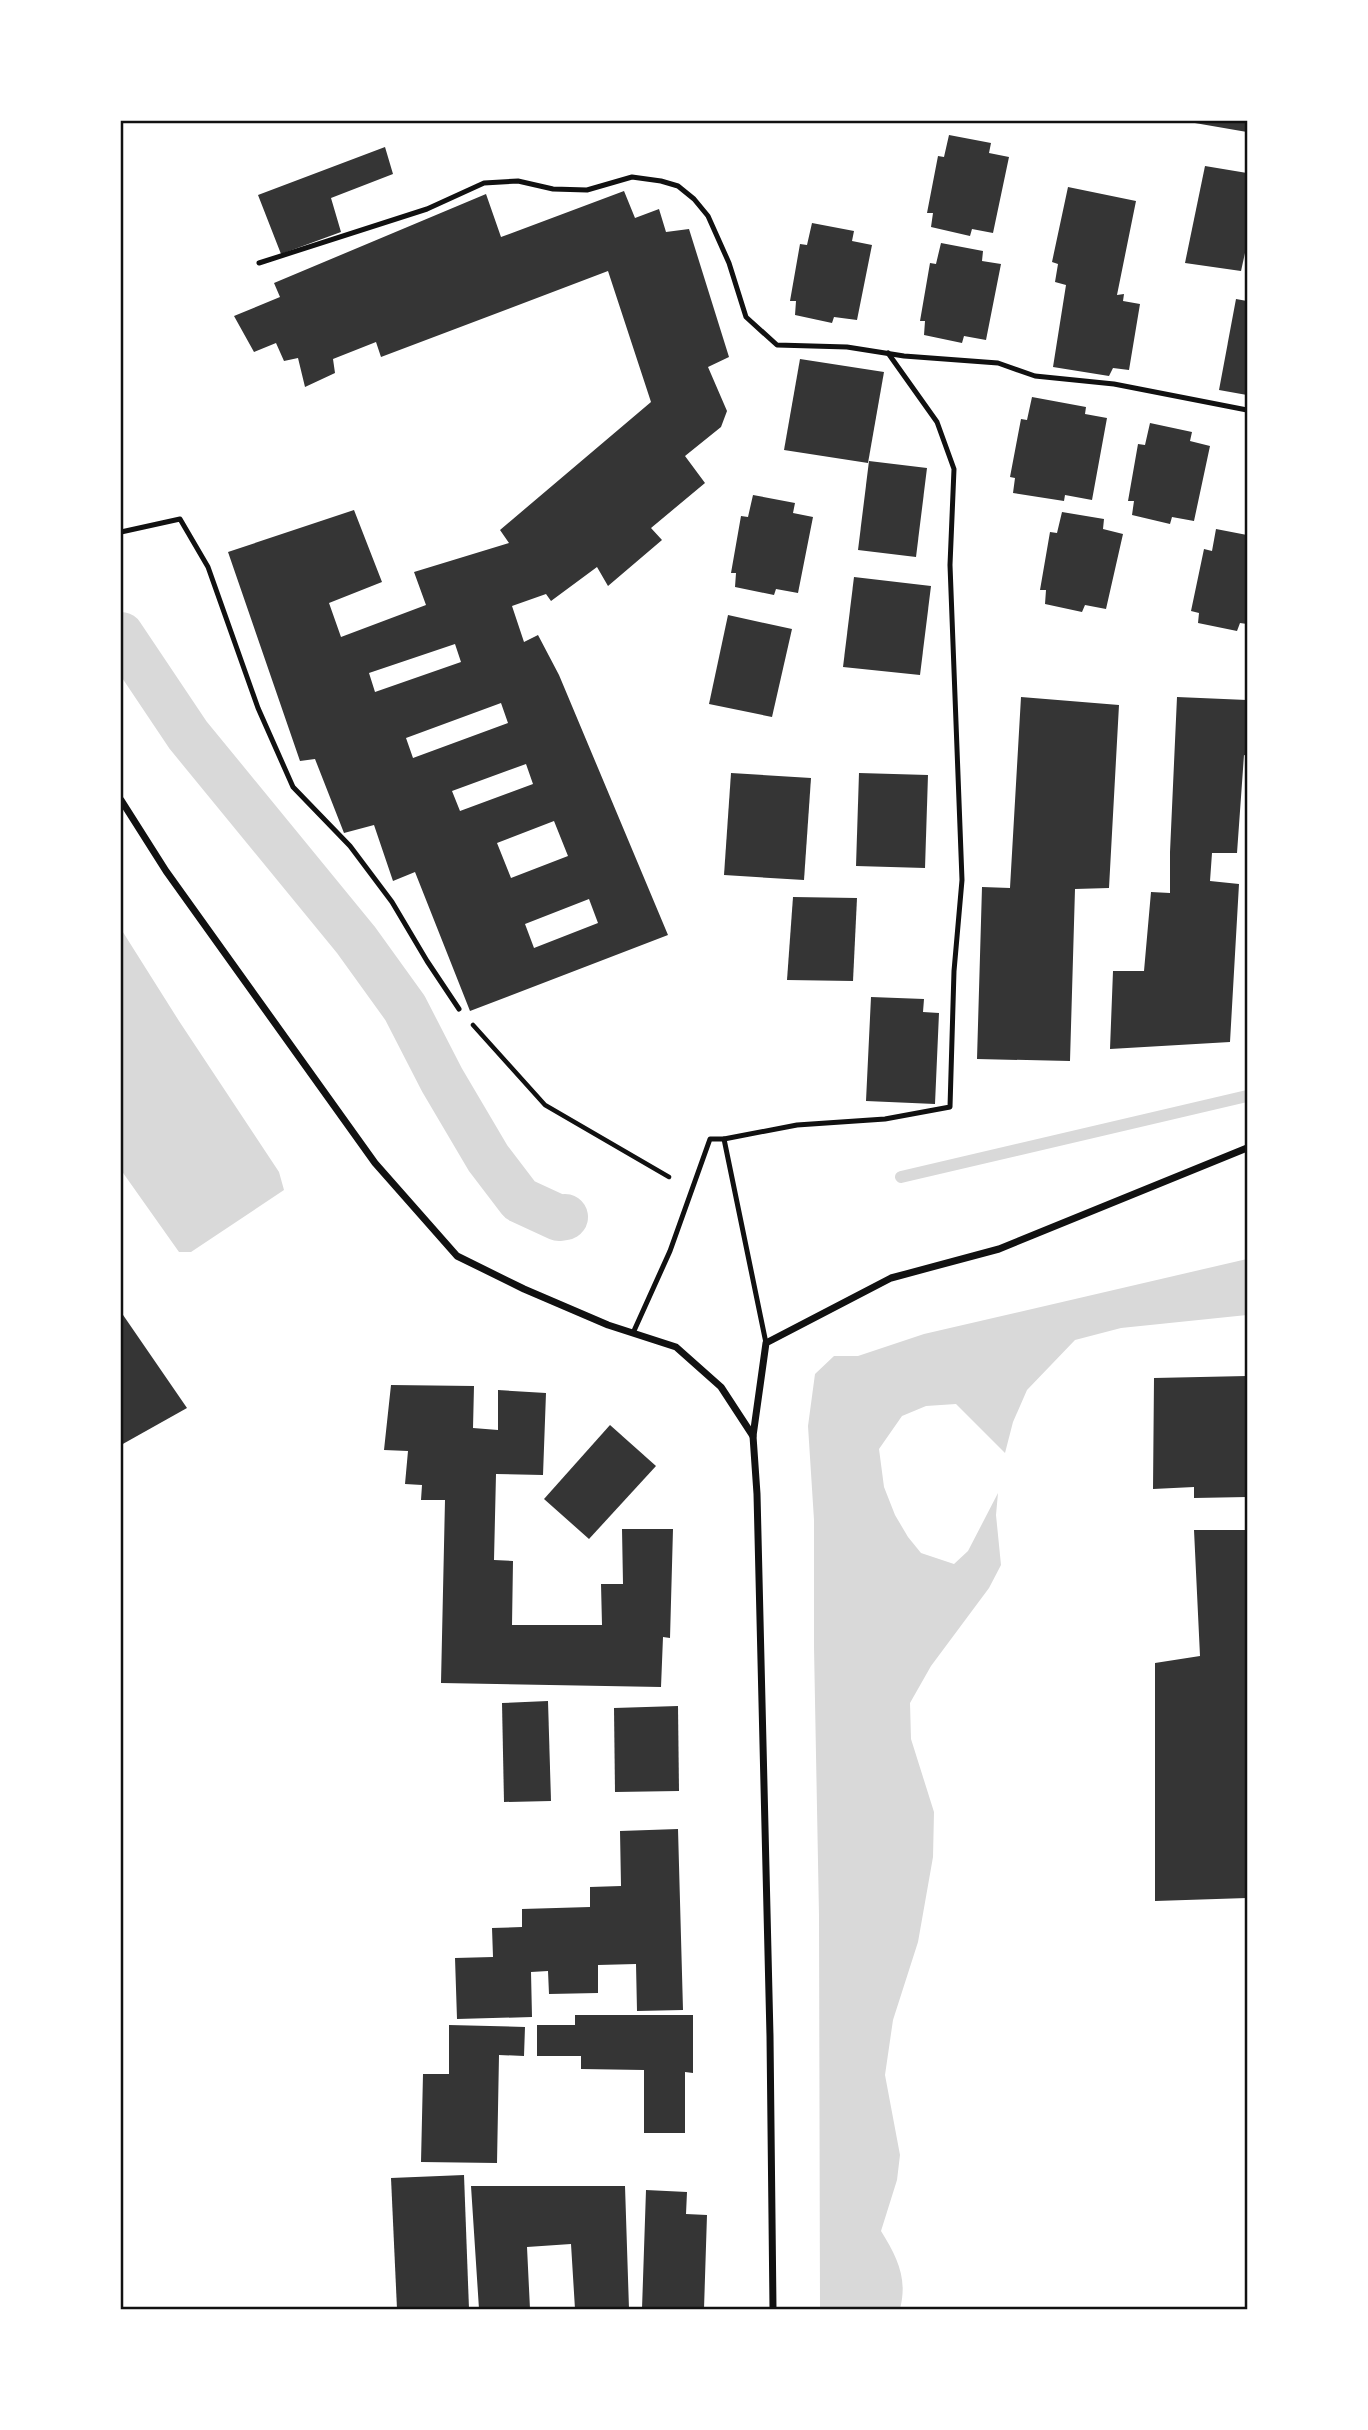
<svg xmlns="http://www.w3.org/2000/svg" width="1368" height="2430" font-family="'DM Sans',sans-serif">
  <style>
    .water { fill: #d9d9d9 }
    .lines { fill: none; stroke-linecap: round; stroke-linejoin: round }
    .stream { stroke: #d9d9d9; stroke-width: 12 }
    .canal { stroke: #d9d9d9; stroke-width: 46 }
    .building { fill: #353535; fill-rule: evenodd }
    .path { stroke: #111; stroke-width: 4.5 }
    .service { stroke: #111; stroke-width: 5 }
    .minor { stroke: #111; stroke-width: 7 }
    .neatline { fill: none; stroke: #111; stroke-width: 2.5 }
  </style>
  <rect width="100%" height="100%" fill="#fff"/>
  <!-- water -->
  <g class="water">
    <path d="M121,929L179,1021L279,1172L284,1190L191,1252H179L121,1170Z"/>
    <path d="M1247,1259V1315L1121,1328L1075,1340L1027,1390L1013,1422L1005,1453L956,1404L926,1406L902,1416L879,1449L884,1487L895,1515L908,1537L921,1553L954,1564L968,1551L998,1493L996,1515L1001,1565L989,1588L931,1666L910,1703L911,1739L934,1812L933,1857L918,1942L893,2020L885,2075L900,2155L897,2180L881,2231C897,2257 908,2278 900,2309H820L819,1915L814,1647V1520L808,1426L815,1374L834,1356H858L924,1334Z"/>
  </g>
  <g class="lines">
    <!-- stream -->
    <path class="stream" d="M901,1177L1247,1096"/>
    <!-- canal -->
    <path class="canal" d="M121,635L188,735L356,940L405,1008L442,1080L488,1158L520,1200L559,1218L565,1217"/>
  </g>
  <!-- building -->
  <g class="building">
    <path d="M1189,121H1247V132L1189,122Z"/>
    <path d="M949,135L991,143L989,153L1009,157L993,233L972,229L970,236L931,227L933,213H927L938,156L944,157Z"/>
    <path d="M385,147L393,174L331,198L341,232L281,254L258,195Z"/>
    <path d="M1205,166L1247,173V244L1241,271L1185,263Z"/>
    <path d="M1068,187L1136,201L1117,295L1124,294L1123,301L1140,304L1129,370L1113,368L1109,376L1053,367L1066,285L1055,282L1058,264L1052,262Z"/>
    <path d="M624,191L635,218L659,209L666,232L689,229L729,357L708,367L727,411L721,427L685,456L705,483L651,528L662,540L608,586L597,567L551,601L546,594L512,606L524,642L538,635L559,675L668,935L470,1011L415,872L393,881L374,825L344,833L315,759L300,761L228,552L354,510L382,582L329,603L341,637L426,605L414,572L509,543L500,530L651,402L608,271L381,357L376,342L333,359L335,373L305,387L298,358L284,361L276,343L254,352L234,316L280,297L274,283L486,194L501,237ZM455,644L461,662L375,692L369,673ZM501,703L508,723L413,758L406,738ZM526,764L533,784L460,811L452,791ZM554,821L568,856L511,878L497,843ZM589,899L598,923L534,948L525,924Z"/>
    <path d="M812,223L854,231L852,241L872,245L857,320L834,317L832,323L795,315L796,301H790L800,244L807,245Z"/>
    <path d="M941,243L983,251L982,261L1001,264L986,340L964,336L962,343L924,335L925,321H920L930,263L936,264Z"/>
    <path d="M1236,299L1247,301V395L1219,390Z"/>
    <path d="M800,359L884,372L868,463L784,450Z"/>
    <path d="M1032,397L1086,407L1085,414L1107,418L1092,500L1065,495L1064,501L1013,493L1015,478L1010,477L1021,419L1027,420Z"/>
    <path d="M1150,423L1192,432L1190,441L1210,446L1194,521L1172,517L1170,524L1132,515L1134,501H1128L1138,444L1145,445Z"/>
    <path d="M869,461L927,468L916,557L858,550Z"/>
    <path d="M753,495L795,503L793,513L813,517L798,593L776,589L774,595L735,587L736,573H731L741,516L748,517Z"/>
    <path d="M1062,512L1104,519L1103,529L1123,534L1106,609L1085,605L1082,612L1045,604L1046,590H1040L1050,532L1057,533Z"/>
    <path d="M1216,529L1247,535V624L1240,623L1237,631L1198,623L1199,613L1191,611L1204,549L1212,551Z"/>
    <path d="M854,577L931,586L920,675L843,667Z"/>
    <path d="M728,615L792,629L772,717L709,704Z"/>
    <path d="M1021,697L1119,705L1109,888L1075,889L1070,1061L977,1059L982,887L1010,888Z"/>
    <path d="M1177,697L1247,700V756L1244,755L1237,853H1212L1210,881L1239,884L1230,1042L1110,1049L1113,971H1144L1151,892L1170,893V852Z"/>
    <path d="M731,773L811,778L804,880L724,875Z"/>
    <path d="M859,773L928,775L925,868L856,866Z"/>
    <path d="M793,897L857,898L853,981L787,980Z"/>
    <path d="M871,997L924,999L923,1012L939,1013L935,1104L866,1101Z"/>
    <path d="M121,1312L187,1408L121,1445Z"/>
    <path d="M1247,1376V1497L1194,1498V1487L1153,1489L1154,1378Z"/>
    <path d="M391,1385L474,1386L473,1428L498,1430V1390L546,1393L543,1475L496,1474L494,1560L513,1561L512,1625H602L601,1584H623L622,1529H673L670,1638L663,1637L661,1687L441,1683L445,1500H421L422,1485L405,1484L408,1451L384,1450Z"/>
    <path d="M610,1425L656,1466L589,1539L544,1499Z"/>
    <path d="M1194,1530H1247V1898L1155,1901V1663L1200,1656Z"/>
    <path d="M548,1701L551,1801L504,1802L502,1703Z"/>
    <path d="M678,1706L679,1791L615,1792L614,1708Z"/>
    <path d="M678,1829L683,2010L637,2011L636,1964L598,1965V1993L549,1994L548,1971L531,1972L532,2017L457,2019L455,1958L493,1957L492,1928L522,1927V1909L590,1907V1887L621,1886L620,1831Z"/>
    <path d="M575,2015H693V2073L685,2072V2133H644V2070L581,2069V2056H537V2025H575Z"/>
    <path d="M449,2025L525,2027L524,2056L499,2055L497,2163L421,2162L423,2074H449Z"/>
    <path d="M464,2175L469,2309H397L391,2178Z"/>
    <path d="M471,2186H625L629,2309H575L571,2244L527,2247L530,2309H479Z"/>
    <path d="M646,2190L687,2192L686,2214L707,2215L704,2309H642Z"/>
  </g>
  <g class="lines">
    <!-- path -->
    <path class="path" d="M473,1025L545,1105L669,1177"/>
    <!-- service -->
    <g class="service">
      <path d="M259,263L427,209L484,183L518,181L553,189L587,190L632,177L661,181L678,186L694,199L708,216L729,263L746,317L777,345L847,347L904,356L998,363L1035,376L1114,384L1247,410"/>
      <path d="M121,532L180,519L208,567L258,708L293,787L350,846L392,902L427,961L459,1009"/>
      <path d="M724,1139L766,1343"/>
      <path d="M633,1333L670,1251L710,1139H724L797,1125L885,1119L950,1107L954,971L962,880L950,565L954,469L937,422L888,353"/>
    </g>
    <!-- minor -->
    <g class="minor">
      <path d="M121,800L166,871L375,1163L457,1256L524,1289L608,1325L676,1347L721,1387L753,1436L757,1494L770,2036L773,2309"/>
      <path d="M753,1436L766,1343L891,1278L999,1249L1247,1148"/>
    </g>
  </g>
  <!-- border -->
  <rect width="1368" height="2430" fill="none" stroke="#ffffff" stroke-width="245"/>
  <rect x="122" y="122" width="1124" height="2186" class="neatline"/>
</svg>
